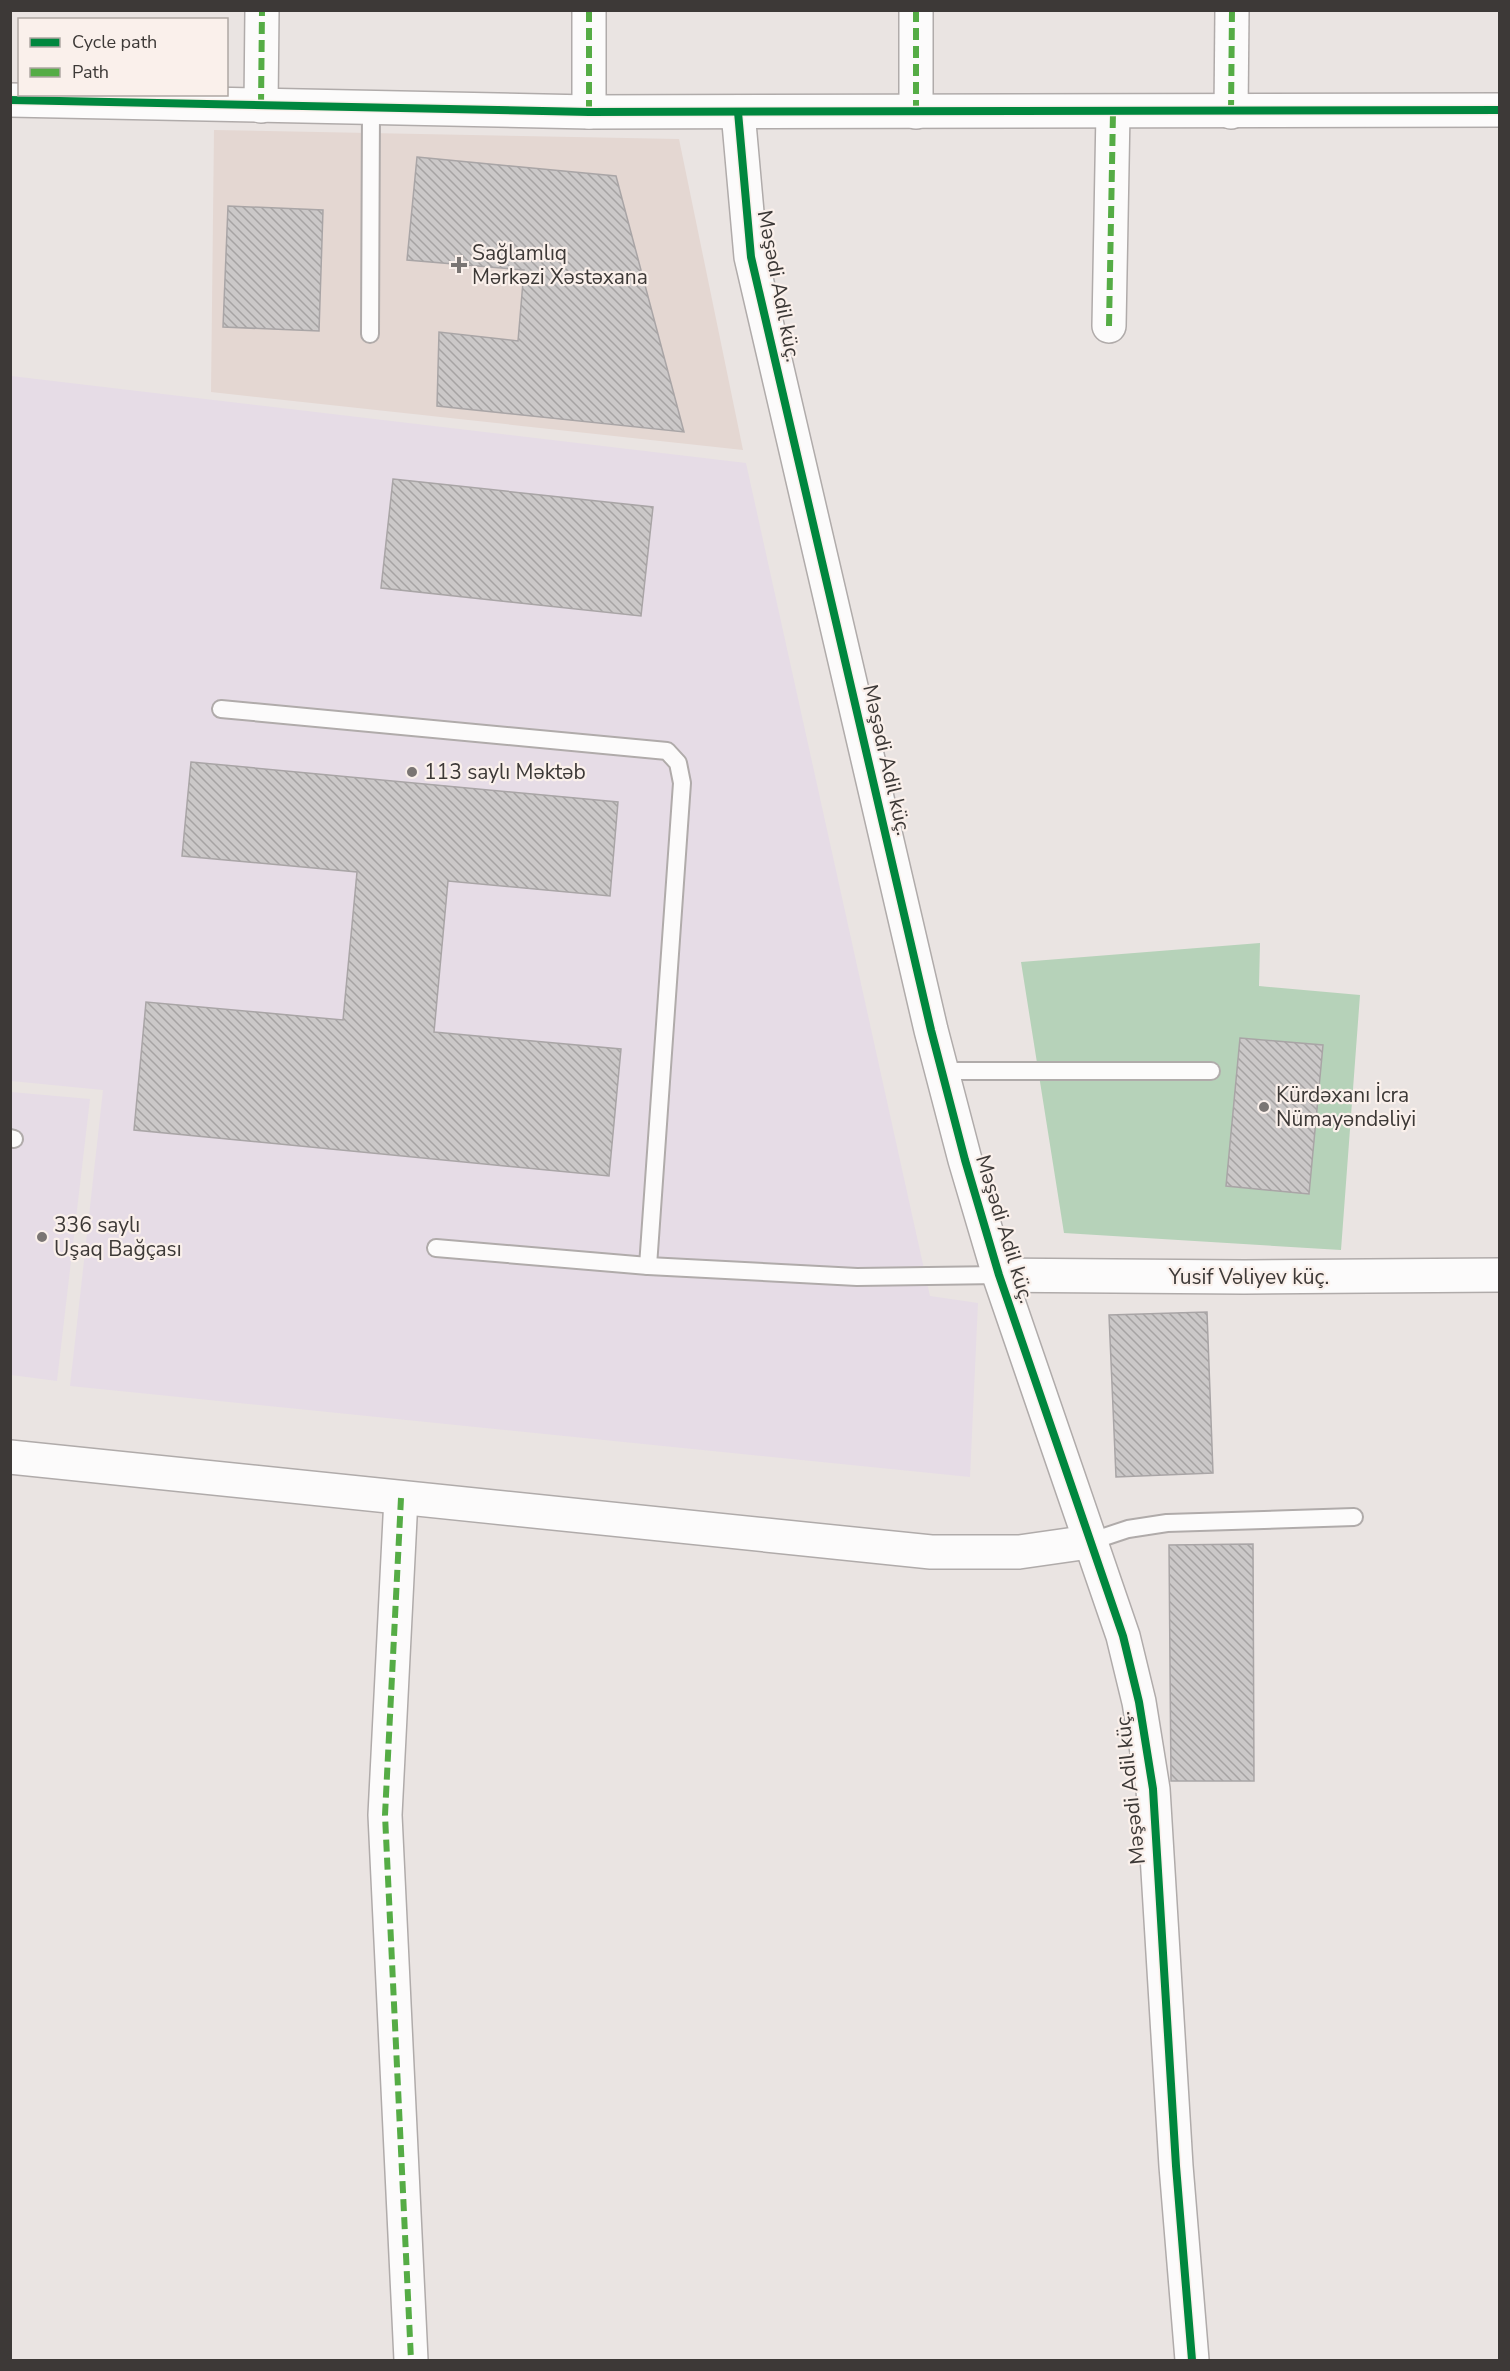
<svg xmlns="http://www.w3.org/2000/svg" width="1510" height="2371" font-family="'Nunito Sans',sans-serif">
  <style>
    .built { fill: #e4d7d2 }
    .education { fill: #e6dce6 }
    .green { fill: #b6d2b9 }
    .building { fill: url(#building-back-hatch); stroke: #a9a5a6; stroke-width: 1.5 }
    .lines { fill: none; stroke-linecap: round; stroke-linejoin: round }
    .service-casing { stroke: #b0abaa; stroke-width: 20 }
    .minor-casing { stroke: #b0abaa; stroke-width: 36 }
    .tertiary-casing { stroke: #b0abaa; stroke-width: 36 }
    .service { stroke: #fcfbfb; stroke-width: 16 }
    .minor { stroke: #fcfbfb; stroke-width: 33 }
    .tertiary { stroke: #fcfbfb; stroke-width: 33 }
    .quiet { stroke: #55ac45; stroke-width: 6; stroke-dasharray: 12 6; stroke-linecap: butt }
    .cycleway-casing { stroke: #faf0eb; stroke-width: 11 }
    .cycleway { stroke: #00873e; stroke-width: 8 }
    .poi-dot { fill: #7a7573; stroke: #faf0eb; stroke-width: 2 }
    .labels { text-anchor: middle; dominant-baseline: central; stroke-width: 4.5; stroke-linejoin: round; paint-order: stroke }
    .poi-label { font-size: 21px; fill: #3d3937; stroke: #faf0eb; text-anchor: start }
    .street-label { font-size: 21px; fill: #3d3937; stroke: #faf0eb }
  </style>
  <defs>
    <pattern id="building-back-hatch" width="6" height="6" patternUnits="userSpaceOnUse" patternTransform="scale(1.5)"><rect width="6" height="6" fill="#cbc8c8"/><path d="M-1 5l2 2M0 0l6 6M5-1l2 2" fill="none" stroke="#a6a3a3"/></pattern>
  </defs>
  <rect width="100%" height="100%" fill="#eae4e2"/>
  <!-- built -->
  <path class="built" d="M214,130L679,139L743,450L211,392Z"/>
  <!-- education -->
  <g class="education">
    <path d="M11,376L746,463L930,1296L978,1303L970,1477L70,1386L103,1090L11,1081Z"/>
    <path d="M11,1092L90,1099L57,1381L11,1375Z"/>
  </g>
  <!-- green -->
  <path class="green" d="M1260,943L1259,986L1360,995L1341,1250L1064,1233L1021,962Z"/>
  <!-- building -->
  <g class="building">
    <path d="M417,157L616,176L684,432L437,406L439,332L518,341L524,270L407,260Z"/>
    <path d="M228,206L323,210L319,331L223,327Z"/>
    <path d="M393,479L653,507L641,616L381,588Z"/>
    <path d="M191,762L618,802L610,896L448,881L434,1032L621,1049L609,1176L134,1130L146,1002L343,1020L357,872L182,856Z"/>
    <path d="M1240,1038L1323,1045L1309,1194L1226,1186Z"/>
    <path d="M1207,1312L1213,1473L1116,1477L1109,1315Z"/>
    <path d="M1253,1544L1254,1781H1171L1169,1545Z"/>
  </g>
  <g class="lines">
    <!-- service casing -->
    <g class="service-casing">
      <g id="service">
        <path d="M370,334L371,108"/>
        <path d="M221,709L667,751L678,763L682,783L648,1266"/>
        <path d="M942,1071H1211"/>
        <path d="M10,1138L14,1139"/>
        <path d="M436,1248L648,1266L857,1277L999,1275"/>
        <path d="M1089,1542L1128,1529L1167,1523L1354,1517"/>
      </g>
    </g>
    <!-- minor casing -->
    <g class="minor-casing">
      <g id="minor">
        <path d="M261,106L262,10"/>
        <path d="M589,112V10"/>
        <path d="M916,112V10"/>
        <path d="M1231,112L1232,10"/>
        <path d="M1109,326L1113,112"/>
        <path d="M999,1275L1244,1277L1500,1275"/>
        <path d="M10,1457L931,1552H1019L1089,1542"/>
        <path d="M401,1498L385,1815L411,2360"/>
      </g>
    </g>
    <!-- tertiary casing -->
    <g class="tertiary-casing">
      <g id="tertiary">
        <path d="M10,100L589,112L1500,110"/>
        <path d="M738,112L751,257L931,1030L965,1160L999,1275L1123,1636L1139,1702L1153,1789L1176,2166L1192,2360"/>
      </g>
    </g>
    <!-- service -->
    <use href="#service" class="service"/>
    <!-- minor -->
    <use href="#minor" class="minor"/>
    <!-- tertiary -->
    <use href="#tertiary" class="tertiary"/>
    <!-- quiet -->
    <g class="quiet">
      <path d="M261,106L262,10"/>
      <path d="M589,112V10"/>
      <path d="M916,112V10"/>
      <path d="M1231,112L1232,10"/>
      <path d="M1109,326L1113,112"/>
      <path d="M401,1498L385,1815L411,2360"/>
    </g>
    <!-- cycleway casing -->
    <g class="cycleway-casing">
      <g id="cycleway">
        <path d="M10,100L589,112L1500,110"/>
        <path d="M738,112L751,257L931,1030L965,1160L999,1275L1123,1636L1139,1702L1153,1789L1176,2166L1192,2360"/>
      </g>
    </g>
    <!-- cycleway -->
    <use href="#cycleway" class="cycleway"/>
  </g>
  <!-- markers -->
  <g class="poi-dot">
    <path d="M456 256h6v6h6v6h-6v6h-6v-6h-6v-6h6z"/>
    <circle cx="412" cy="772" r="6"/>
    <circle cx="1264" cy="1107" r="6"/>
    <circle cx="42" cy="1237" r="6"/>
  </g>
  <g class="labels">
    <!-- poi labels -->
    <g class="poi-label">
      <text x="472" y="253">Sağlamlıq<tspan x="472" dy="24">Mərkəzi Xəstəxana</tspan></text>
      <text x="424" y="772">113 saylı Məktəb</text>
      <text x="1276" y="1095">Kürdəxanı İcra<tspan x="1276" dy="24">Nümayəndəliyi</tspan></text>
      <text x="54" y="1225">336 saylı<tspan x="54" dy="24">Uşaq Bağçası</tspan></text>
    </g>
    <!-- street labels -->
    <g class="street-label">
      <text transform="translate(779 286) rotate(79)">Məşədi Adil küç.</text>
      <text transform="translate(887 760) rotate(77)">Məşədi Adil küç.</text>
      <text transform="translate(1005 1229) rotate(73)">Məşədi Adil küç.</text>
      <text x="1249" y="1277">Yusif Vəliyev küç.</text>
      <text transform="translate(1130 1788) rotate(-96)">Məşədi Adil küç.</text>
    </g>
  </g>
  <!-- border -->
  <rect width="1510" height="2371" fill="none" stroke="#3d3937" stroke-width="24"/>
  <!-- legend -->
  <rect x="18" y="18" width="210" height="78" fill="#faf0eb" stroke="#aea7a3" stroke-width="1.5"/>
  <rect x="30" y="38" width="30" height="9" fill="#00873e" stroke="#aea7a3" stroke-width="1.5"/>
  <text x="72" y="48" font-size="18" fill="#3d3937">Cycle path</text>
  <rect x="30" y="68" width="30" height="9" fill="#55ac45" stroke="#aea7a3" stroke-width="1.5"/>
  <text x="72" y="78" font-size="18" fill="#3d3937">Path</text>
</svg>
